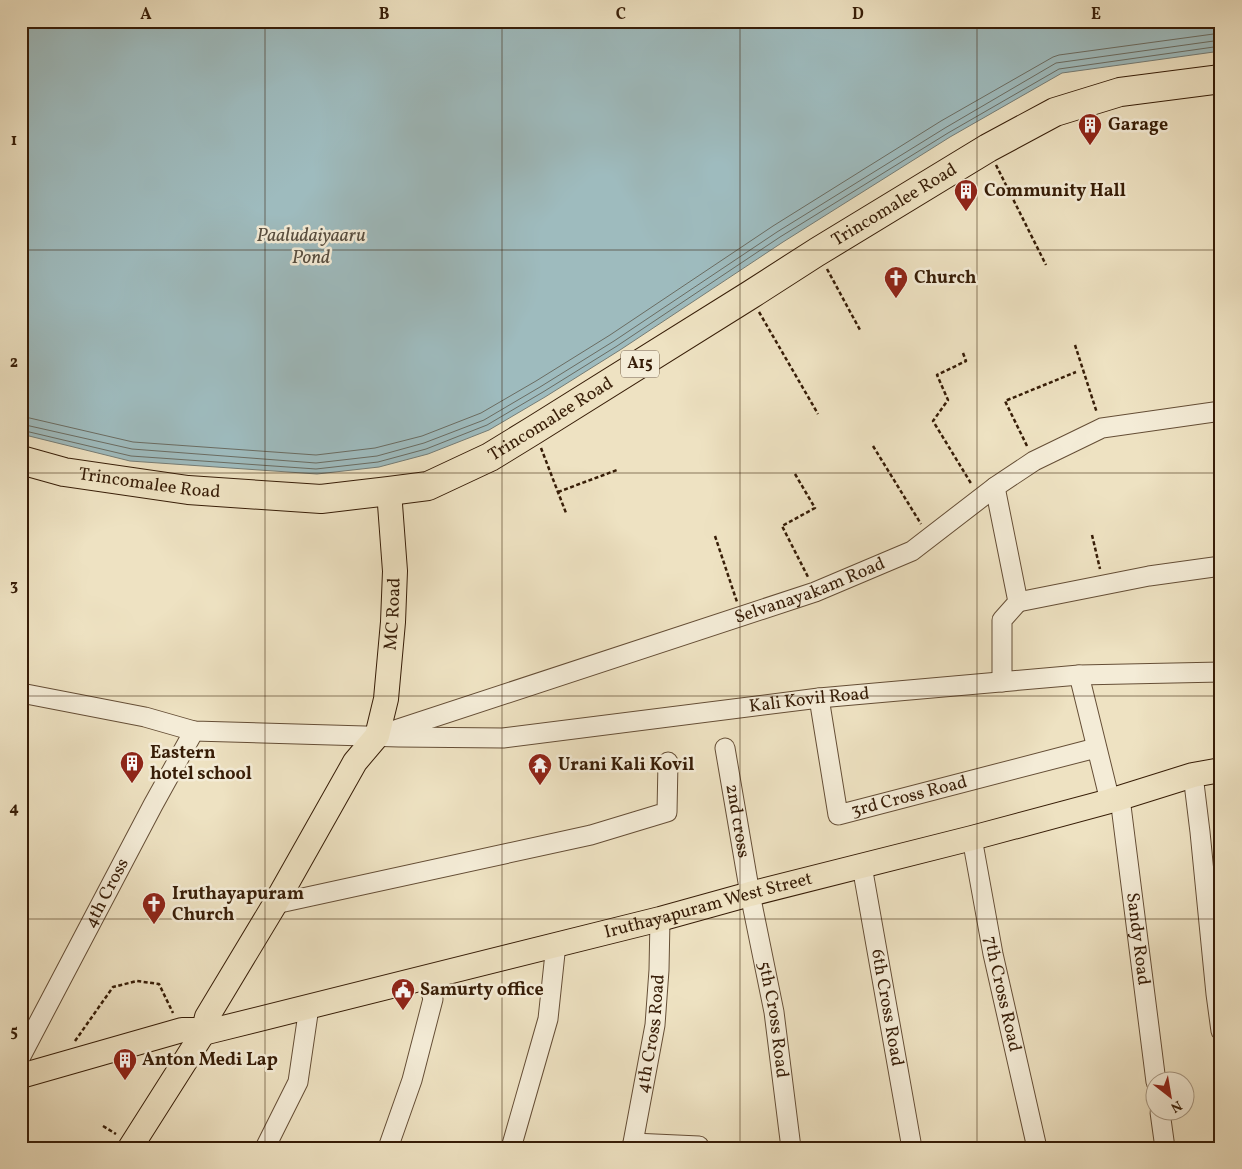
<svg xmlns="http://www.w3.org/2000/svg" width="1242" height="1169" font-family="Vollkorn,serif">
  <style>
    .water { fill: #9ebbbe; stroke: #757c75 }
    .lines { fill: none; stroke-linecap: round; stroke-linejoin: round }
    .shore { stroke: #6a6c62; stroke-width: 1 }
    .minor-casing { stroke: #654e36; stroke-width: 21 }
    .major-casing { stroke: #371d07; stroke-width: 26 }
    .highway-casing { stroke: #371d07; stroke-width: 30 }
    .path { stroke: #371d07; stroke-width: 2.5; stroke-dasharray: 4 2.5; stroke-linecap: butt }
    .minor { stroke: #f4ecd7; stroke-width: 19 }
    .major { stroke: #eee2c2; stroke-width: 24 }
    .highway { stroke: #eee2c2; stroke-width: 28 }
    .grid { fill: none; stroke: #371d07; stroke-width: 1; stroke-opacity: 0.55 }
    .labels { text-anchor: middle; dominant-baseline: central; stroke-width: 5; stroke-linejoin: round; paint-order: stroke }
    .shield { fill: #f4ecd7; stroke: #705b45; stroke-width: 1 }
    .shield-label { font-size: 16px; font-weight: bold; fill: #371d07 }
    .poi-label { font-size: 18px; font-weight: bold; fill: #371d07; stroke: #f4ecd7; text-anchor: start }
    .street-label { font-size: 18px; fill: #371d07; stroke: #f4ecd7 }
    .water-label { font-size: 19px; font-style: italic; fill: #564c3e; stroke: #f4ecd7 }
    .neatline { fill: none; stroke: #371d07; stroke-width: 2 }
    .grid-label { font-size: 16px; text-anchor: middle; font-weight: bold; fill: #371d07 }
  </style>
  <rect width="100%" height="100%" fill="#eee2c2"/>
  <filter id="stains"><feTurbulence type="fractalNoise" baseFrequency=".004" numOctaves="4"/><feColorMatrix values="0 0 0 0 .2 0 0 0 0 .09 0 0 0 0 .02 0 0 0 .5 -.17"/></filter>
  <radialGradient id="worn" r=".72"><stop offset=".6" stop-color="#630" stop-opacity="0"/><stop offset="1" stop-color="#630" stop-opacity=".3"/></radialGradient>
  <!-- water -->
  <path class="water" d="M21,21H1221V51L1062,73L950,137L783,242L620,350L545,397L489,430L428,454L379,467L317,474L130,461L21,434Z"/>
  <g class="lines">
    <!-- shore -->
    <g class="shore">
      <path d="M21,416L133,442L316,455L375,448L422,436L481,413L536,381L610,335L773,226L941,121L1053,57L1059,55L1221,33"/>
      <path d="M21,424L132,449L316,463L377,456L424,443L484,420L540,387L614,341L777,232L945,128L1056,63L1221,40"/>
      <path d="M21,430L131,456L316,469L378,462L426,449L487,425L543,392L617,346L780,237L948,133L1059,69L1221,46"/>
    </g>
    <!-- minor casing -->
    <g class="minor-casing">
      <g id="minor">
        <path d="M995,487L1018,602L1002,620V682"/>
        <path d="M1018,602L1149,576L1221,566"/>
        <path d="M1079,675L1110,801"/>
        <path id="s1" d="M21,693L145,717L194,731L399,737L503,738L819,698L1079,675L1221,672"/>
        <path id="s2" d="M819,698L838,815L1096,748"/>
        <path id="s3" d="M389,732L815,592L912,551L995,487L1034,461L1102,428L1221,411"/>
        <path id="s4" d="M725,748L750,894L774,1012L791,1148"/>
        <path d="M1193,775L1200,832L1216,994L1221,1031"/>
        <path id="s5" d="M1120,798L1156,1082"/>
        <path id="s6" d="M972,838L993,954L1037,1148"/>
        <path id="s7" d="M862,866L912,1148"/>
        <path d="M275,904L591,835L667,812L668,762"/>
        <path id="s8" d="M21,1056L153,805L194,731"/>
        <path d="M1160,1112L1165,1148"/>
        <path d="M633,1143L699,1146V1148"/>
        <path d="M265,1148L298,1082L309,1007"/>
        <path d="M388,1148L412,1080L433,999L426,976"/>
        <path d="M511,1148L548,1019L556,944"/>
        <path id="s9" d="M632,1148L655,1025L659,970L660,919"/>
      </g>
    </g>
    <!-- major casing -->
    <g class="major-casing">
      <g id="major">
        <path id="s10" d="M21,1076L182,1030H194L203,1033L660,919L750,894L972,838L1110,801L1193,775L1221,770"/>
        <path id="s11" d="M130,1148L203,1033L207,1017L275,904L355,762L377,736L386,699L393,622L395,571L389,491"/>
      </g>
    </g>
    <!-- highway casing -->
    <g class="highway-casing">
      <g id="highway">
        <path id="s12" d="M21,460L64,472L188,490L321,499L389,491L428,486L490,457L534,430L750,295L817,252L988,148L1055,112L1120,92L1221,79"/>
      </g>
    </g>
    <!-- path -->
    <g class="path">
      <path d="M996,165L1046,265"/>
      <path d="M827,269L860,330"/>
      <path d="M759,312L818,414"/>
      <path d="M1075,345L1097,413"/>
      <path d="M963,353L966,361L937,375L948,400L933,421L972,485"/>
      <path d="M873,446L921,524"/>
      <path d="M1027,446L1005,401L1076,372"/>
      <path d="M541,448L566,513"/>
      <path d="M795,474L815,508L782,526L808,577"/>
      <path d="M558,492L617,470"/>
      <path d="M1092,535L1100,569"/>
      <path d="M715,536L737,602"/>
      <path d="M75,1041L113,987L137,981L159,984L173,1013"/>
      <path d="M103,1126L116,1134"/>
    </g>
    <!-- minor -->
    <use href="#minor" class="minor"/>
    <!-- major -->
    <use href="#major" class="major"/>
    <!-- highway -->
    <use href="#highway" class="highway"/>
  </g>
  <!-- grid -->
  <path class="grid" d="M265,21V1148M502,21V1148M740,21V1148M977,21V1148M21,250H1221M21,473H1221M21,696H1221M21,919H1221"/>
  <!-- icons -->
  <defs>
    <g id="building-pin" transform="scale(1.25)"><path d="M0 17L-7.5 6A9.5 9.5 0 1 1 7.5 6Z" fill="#8f2418" stroke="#f4ecd7"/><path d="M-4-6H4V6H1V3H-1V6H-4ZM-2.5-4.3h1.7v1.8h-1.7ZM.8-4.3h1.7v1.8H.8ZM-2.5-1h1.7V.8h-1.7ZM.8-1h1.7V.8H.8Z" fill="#fff"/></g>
    <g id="church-pin" transform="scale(1.25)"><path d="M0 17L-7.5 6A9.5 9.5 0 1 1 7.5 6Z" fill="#8f2418" stroke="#f4ecd7"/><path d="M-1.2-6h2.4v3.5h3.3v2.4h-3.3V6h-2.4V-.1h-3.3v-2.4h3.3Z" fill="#fff"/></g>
    <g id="temple-pin" transform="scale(1.25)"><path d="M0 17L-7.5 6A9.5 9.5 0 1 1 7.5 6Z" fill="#8f2418" stroke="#f4ecd7"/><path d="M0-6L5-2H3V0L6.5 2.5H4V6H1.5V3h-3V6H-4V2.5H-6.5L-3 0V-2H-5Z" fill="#fff"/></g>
    <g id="civic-pin" transform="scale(1.25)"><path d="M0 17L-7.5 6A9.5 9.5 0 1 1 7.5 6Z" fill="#8f2418" stroke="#f4ecd7"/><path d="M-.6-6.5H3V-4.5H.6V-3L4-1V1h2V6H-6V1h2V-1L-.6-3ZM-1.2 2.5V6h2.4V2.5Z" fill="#fff"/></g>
  </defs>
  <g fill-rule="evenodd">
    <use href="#building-pin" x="1090" y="125"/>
    <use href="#building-pin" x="966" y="191"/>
    <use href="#church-pin" x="896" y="278"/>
    <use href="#building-pin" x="132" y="763"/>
    <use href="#temple-pin" x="540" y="765"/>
    <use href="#church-pin" x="154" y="904"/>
    <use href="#civic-pin" x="403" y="990"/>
    <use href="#building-pin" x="125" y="1060"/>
  </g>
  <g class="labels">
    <!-- shield labels -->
    <rect class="shield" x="621" y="350.5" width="38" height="27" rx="4"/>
    <g class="shield-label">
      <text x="640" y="364">A15</text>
    </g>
    <!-- poi labels -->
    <g class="poi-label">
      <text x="1108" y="125">Garage</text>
      <text x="984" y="191">Community Hall</text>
      <text x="914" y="278">Church</text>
      <text x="150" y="753">Eastern<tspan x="150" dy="21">hotel school</tspan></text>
      <text x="558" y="765">Urani Kali Kovil</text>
      <text x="172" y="894">Iruthayapuram<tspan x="172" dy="21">Church</tspan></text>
      <text x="420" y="990">Samurty office</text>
      <text x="142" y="1060">Anton Medi Lap</text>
    </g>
    <!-- street labels -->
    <g class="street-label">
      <text stroke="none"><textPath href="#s12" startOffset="956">Trincomalee Road</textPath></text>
      <text stroke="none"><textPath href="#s12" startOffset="551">Trincomalee Road</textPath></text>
      <text stroke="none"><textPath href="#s12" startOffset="131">Trincomalee Road</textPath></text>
      <text stroke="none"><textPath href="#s3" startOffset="444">Selvanayakam Road</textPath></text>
      <text stroke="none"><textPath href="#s11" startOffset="605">MC Road</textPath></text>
      <text stroke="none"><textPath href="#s1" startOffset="795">Kali Kovil Road</textPath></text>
      <text stroke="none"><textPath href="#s2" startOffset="192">3rd Cross Road</textPath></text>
      <text stroke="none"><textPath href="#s4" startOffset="74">2nd cross</textPath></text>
      <text stroke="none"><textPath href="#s8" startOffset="184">4th Cross</textPath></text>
      <text stroke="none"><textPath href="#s10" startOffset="710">Iruthayapuram West Street</textPath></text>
      <text stroke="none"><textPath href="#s5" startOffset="142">Sandy Road</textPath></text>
      <text stroke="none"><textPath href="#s6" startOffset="159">7th Cross Road</textPath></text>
      <text stroke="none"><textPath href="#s7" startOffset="144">6th Cross Road</textPath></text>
      <text stroke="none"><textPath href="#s4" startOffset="276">5th Cross Road</textPath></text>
      <text stroke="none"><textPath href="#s9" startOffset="116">4th Cross Road</textPath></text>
    </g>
    <!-- water labels -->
    <g class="water-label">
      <text x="311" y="236">Paaludaiyaaru<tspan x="311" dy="22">Pond</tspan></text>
    </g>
  </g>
  <!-- margin -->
  <rect width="1242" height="1169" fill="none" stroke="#eee2c2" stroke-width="55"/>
  <!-- north arrow -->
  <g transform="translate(1170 1096) rotate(149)"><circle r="24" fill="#f4ecd7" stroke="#a89984"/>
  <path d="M0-4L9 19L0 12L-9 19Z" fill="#8f2418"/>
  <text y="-8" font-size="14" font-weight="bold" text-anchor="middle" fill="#371d07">N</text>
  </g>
  <rect x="28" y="28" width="1186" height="1114" class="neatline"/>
  <g class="grid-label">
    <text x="146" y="19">A</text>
    <text x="384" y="19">B</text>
    <text x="621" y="19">C</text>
    <text x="858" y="19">D</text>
    <text x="1096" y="19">E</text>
    <text x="14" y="145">1</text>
    <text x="14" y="367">2</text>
    <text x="14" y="590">3</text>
    <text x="14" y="813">4</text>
    <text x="14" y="1036">5</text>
  </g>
  <rect width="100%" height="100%" filter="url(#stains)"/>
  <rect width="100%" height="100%" fill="url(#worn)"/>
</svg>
